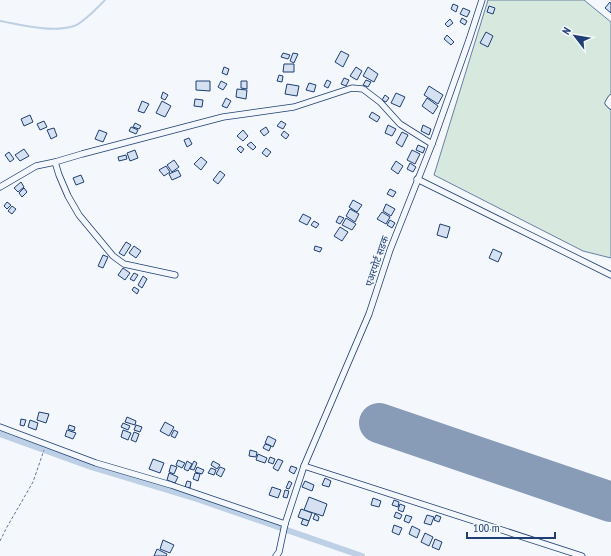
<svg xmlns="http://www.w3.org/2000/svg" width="611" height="556" font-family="'PT Sans Narrow','Noto Sans Devanagari',sans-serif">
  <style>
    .green { fill: #d7e8df; stroke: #687fa3 }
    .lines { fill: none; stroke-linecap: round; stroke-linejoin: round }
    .stream { stroke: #bed0e5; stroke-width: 2 }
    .canal { stroke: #bed0e5; stroke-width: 6 }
    .runway { stroke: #889bb7; stroke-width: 40 }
    .building { fill: #d5e0f0; stroke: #1d3f73 }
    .street-casing { stroke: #1d3f73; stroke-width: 7 }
    .path { stroke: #5e769c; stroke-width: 1; stroke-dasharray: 3 2; stroke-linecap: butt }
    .street { stroke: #f4f7fb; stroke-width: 5.5 }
    .labels { text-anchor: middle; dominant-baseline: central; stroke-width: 3; stroke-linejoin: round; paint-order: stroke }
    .street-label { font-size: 10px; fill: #1d3f73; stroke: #f4f7fb }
  </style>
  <rect width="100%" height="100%" fill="#f4f7fb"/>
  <!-- green -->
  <path class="green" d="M488,0H584L611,22V258L583,251L434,175Z"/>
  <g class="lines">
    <!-- stream -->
    <path class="stream" d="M0,21C22,25 52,33 74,26C83,23 98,7 105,0"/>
    <!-- canal -->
    <path class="canal" d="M0,434L91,467L197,499L362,556"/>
    <!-- runway -->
    <path class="runway" d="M379,423L611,502"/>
  </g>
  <!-- building -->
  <g class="building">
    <path d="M610,2L611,4V13L605,8Z"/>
    <path d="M453,4L458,6L456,12L451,9Z"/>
    <path d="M489,6L495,8L493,14L487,12Z"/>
    <path d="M463,8L470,11L467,17L460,14Z"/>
    <path d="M462,18L467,21L465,25L460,22Z"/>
    <path d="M450,19L453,23L448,27L445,24Z"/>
    <path d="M486,32L493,36L488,47L480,43Z"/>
    <path d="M447,35L454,42L451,45L444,39Z"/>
    <path d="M341,51L349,55L343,67L335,62Z"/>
    <path d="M283,53L290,55L288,59L281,57Z"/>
    <path d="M293,53L298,54L294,63L290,61Z"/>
    <path d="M284,64H294V72H283Z"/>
    <path d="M224,67L229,69L227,75L222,73Z"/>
    <path d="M356,67L362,71L357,80L350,76Z"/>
    <path d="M368,67L378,74L374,82L363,76Z"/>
    <path d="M279,75L283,76L282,82L277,81Z"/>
    <path d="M344,78L349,80L346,86L341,84Z"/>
    <path d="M327,80L331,82L328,88L324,86Z"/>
    <path d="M366,80L371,82L368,87L363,85Z"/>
    <path d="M196,81H210V91L196,90Z"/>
    <path d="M221,81L227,84L223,90L218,87Z"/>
    <path d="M241,81H247V89L241,88Z"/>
    <path d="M309,83L316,85L314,92L306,90Z"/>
    <path d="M287,84L299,86L297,96L285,94Z"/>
    <path d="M429,86L443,95L438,104L424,95Z"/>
    <path d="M237,89L247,90L246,99L236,97Z"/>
    <path d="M163,92L168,95L165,100L161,98Z"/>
    <path d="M396,93L405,97L400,107L391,103Z"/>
    <path d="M385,95L389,98L386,102L382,100Z"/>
    <path d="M226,98L231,101L227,108L222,106Z"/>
    <path d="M427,98L438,106L433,114L422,106Z"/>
    <path d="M195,99L203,100L202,107L194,106Z"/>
    <path d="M142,101L149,104L144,113L138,111Z"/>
    <path d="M162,101L171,106L165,117L156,113Z"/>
    <path d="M372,112L380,117L377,122L369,117Z"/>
    <path d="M30,115L33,122L24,126L21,119Z"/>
    <path d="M44,121L47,127L40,130L37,124Z"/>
    <path d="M281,121L286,124L283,129L277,126Z"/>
    <path d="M135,123L141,126L139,129L133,127Z"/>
    <path d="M388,125L396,129L392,136L385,133Z"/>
    <path d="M423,125L431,129L429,135L421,131Z"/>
    <path d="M131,127L138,130L136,134L129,131Z"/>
    <path d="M266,127L269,132L264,136L260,131Z"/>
    <path d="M54,128L57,136L51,139L47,130Z"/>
    <path d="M99,130L107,133L103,142L95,139Z"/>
    <path d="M243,130L248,136L243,141L237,136Z"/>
    <path d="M284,131L289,135L286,139L281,135Z"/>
    <path d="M402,132L408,135L402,147L396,143Z"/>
    <path d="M189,138L192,144L187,147L184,140Z"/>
    <path d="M251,142L256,147L253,150L247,145Z"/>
    <path d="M418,145L425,148L423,153L416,150Z"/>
    <path d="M240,146L244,149L241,153L237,149Z"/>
    <path d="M266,148L271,152L267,157L262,153Z"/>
    <path d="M24,149L29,156L20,161L15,155Z"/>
    <path d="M135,150L138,158L130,161L127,153Z"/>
    <path d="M412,150L420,154L415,164L407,160Z"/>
    <path d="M9,152L14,159L10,162L5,155Z"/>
    <path d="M126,155L127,159L119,161L118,157Z"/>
    <path d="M201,157L207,162L201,170L194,164Z"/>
    <path d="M174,160L179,167L172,172L167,165Z"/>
    <path d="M396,161L403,166L398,174L391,169Z"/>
    <path d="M410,163L416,167L413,172L407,169Z"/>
    <path d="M166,166L170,172L164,176L159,170Z"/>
    <path d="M178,170L181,176L172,180L169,174Z"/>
    <path d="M220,171L225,175L218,184L213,180Z"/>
    <path d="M81,175L84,182L76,185L73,178Z"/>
    <path d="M21,182L24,187L18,192L14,188Z"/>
    <path d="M24,188L27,192L22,197L19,193Z"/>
    <path d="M390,189L396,192L393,197L387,194Z"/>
    <path d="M353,200L362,205L357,212L349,207Z"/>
    <path d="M7,202L11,205L7,209L4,206Z"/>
    <path d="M386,204L395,209L391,216L383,211Z"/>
    <path d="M12,206L16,209L12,214L8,211Z"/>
    <path d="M350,209L359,214L355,222L346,216Z"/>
    <path d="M382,212L390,217L386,224L377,219Z"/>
    <path d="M303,214L311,218L307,225L299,221Z"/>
    <path d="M339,216L344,218L340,224L336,222Z"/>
    <path d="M346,218L356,224L352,230L342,225Z"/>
    <path d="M390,220L395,223L392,228L387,225Z"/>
    <path d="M314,221L319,224L316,228L311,225Z"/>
    <path d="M440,224L450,227L447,238L437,235Z"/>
    <path d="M340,227L348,232L342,241L334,236Z"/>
    <path d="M126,242L131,245L124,256L119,253Z"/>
    <path d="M134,246L141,251L136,258L129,253Z"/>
    <path d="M315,246L322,248L320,252L314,250Z"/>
    <path d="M493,249L502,253L498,262L489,258Z"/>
    <path d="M103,255L108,257L103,268L98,266Z"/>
    <path d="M123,268L130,273L125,280L118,275Z"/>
    <path d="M134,273L138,275L134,281L130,279Z"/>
    <path d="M143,276L147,279L142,288L138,285Z"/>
    <path d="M134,287L139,290L137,294L132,290Z"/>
    <path d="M39,412L49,414L46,423L37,420Z"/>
    <path d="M127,417L136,421L135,425L125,422Z"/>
    <path d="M21,419L26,420L24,426L20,425Z"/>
    <path d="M30,420L38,423L36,430L28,427Z"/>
    <path d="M165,422L174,427L169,436L160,431Z"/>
    <path d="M123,423L130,426L128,430L121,427Z"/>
    <path d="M69,425L75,427L74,431L68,429Z"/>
    <path d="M136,425L142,427L140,432L134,430Z"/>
    <path d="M67,430L76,433L73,439L65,436Z"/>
    <path d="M123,430L131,433L128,440L121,437Z"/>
    <path d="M174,430L178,432L175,438L171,436Z"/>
    <path d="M134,432L139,434L136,442L131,440Z"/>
    <path d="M268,436L276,440L273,447L265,443Z"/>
    <path d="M265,444L271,446L269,451L263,448Z"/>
    <path d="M250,450L257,452L256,457L249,456Z"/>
    <path d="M258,454L267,458L265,463L256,460Z"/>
    <path d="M270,457L275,459L273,464L268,462Z"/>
    <path d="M153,459L164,463L160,473L149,469Z"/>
    <path d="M278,459L283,461L278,471L273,468Z"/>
    <path d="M178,460L185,463L182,468L176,465Z"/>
    <path d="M187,461L192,464L188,471L184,469Z"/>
    <path d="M194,461L197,463L194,470L190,469Z"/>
    <path d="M213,461L220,465L217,469L211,465Z"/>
    <path d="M171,465L177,467L174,474L169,472Z"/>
    <path d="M291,466L297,468L294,474L289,471Z"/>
    <path d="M197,467L204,470L202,474L195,472Z"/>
    <path d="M220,467L225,469L221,477L216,474Z"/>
    <path d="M211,468L216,470L214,475L208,473Z"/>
    <path d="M169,473L178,477L175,483L167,480Z"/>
    <path d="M195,473L200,474L198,481L193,479Z"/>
    <path d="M325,478L331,481L329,487L322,485Z"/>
    <path d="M187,481L191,482L190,488L185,487Z"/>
    <path d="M289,481L292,483L289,489L286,488Z"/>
    <path d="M305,481L314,485L312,491L302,487Z"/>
    <path d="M272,487L281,490L278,498L269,495Z"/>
    <path d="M285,490L289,491L287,498L283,497Z"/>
    <path d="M309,497L327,504L323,516L304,510Z"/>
    <path d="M373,498L381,501L379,507L371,505Z"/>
    <path d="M394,500L399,502L398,507L392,505Z"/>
    <path d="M400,504L405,506L403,512L398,510Z"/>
    <path d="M301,509L312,513L309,521L298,517Z"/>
    <path d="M396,512L402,515L400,519L394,517Z"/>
    <path d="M315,514L319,517L318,521L313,519Z"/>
    <path d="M406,515L412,517L409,523L404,521Z"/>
    <path d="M427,515L434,517L431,525L424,523Z"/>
    <path d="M436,515L441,517L439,522L434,520Z"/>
    <path d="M303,519L309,521L307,526L301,524Z"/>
    <path d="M394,525L402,528L399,535L392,532Z"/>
    <path d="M412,526L420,530L417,538L409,534Z"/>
    <path d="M425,533L433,537L429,546L421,542Z"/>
    <path d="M435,539L442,542L439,550L432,547Z"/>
    <path d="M163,540L174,545L170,553L160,549Z"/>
    <path d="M157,549L167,554L166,556H154Z"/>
  </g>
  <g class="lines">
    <!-- street casing -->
    <g class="street-casing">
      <g id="street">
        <path d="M611,98L608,103L611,106"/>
        <path d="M55,162L59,175L68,196L79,215L113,256L124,264L175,275"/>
        <path d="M417,179L611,275"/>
        <path d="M0,187L36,166L55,162L82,154L223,117L294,107L352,88L363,89L380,102L400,124L432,144"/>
        <path d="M0,427L96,463L171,485L285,524"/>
        <path d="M304,466L582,556"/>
        <path d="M276,556L279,552L285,524L304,466L369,314L390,250L432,144L469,40L482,0"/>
      </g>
    </g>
    <!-- path -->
    <path class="path" d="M0,541L7,527L33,482L44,450"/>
    <!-- street -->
    <use href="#street" class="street"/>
  </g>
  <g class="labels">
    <!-- street labels -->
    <g class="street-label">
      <text transform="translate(377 261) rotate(-71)">एअरपोर्ट सडक</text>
    </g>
  </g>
  <!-- north arrow -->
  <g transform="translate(575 36) rotate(301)" stroke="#f4f7fb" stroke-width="3" paint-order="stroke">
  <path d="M0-3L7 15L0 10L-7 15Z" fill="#1d3f73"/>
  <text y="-6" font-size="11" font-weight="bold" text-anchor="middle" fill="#1d3f73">N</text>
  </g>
  <!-- scale -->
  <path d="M467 532v6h88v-6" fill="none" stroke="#1d3f73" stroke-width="2"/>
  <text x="473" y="532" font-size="12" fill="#1d3f73" stroke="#f4f7fb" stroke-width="3" paint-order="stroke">100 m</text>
</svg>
